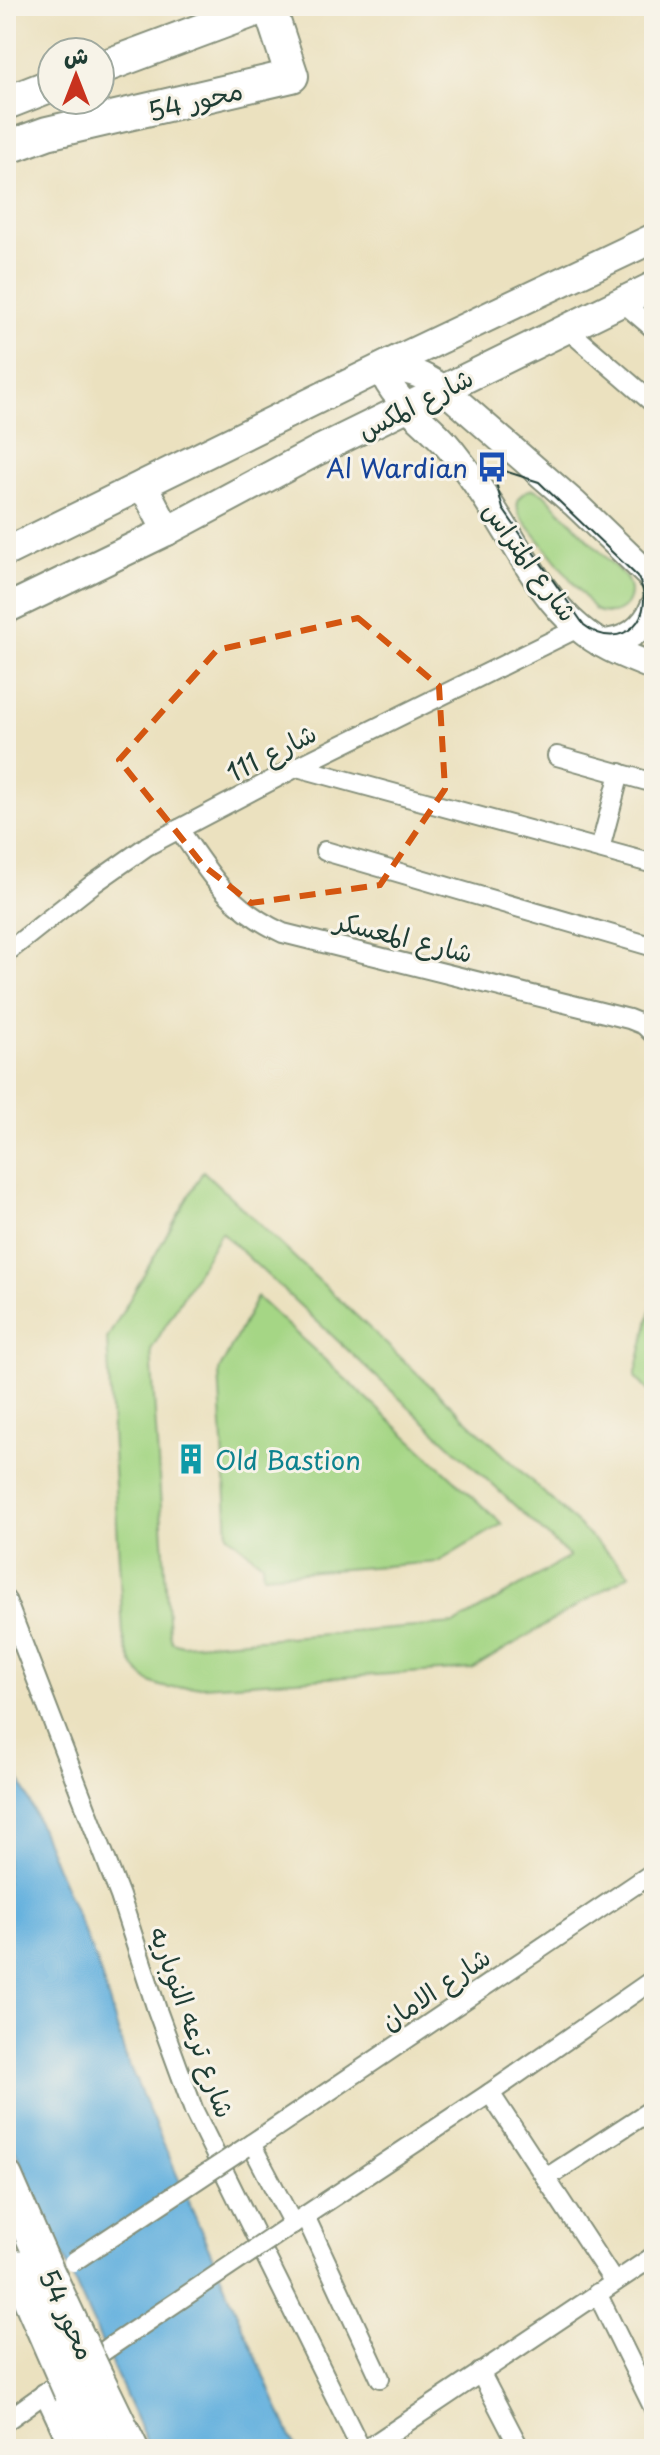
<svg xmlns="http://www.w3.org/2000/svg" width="660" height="2455" font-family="'Playpen Sans','Playpen Sans Arabic',sans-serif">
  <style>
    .green { fill: #a5d685; stroke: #628a5c; stroke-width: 2; fill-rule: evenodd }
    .water { fill: #65b1de; stroke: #427789; stroke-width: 2 }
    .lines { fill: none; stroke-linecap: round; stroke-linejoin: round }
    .street-casing { stroke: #858f7a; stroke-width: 22 }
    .secondary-casing { stroke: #858f7a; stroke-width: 30 }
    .primary-casing { stroke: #858f7a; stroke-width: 32 }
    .highway-casing { stroke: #858f7a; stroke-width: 36 }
    .street { stroke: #fff; stroke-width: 18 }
    .secondary { stroke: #fff; stroke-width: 26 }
    .primary { stroke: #fff; stroke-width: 28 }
    .highway { stroke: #fff; stroke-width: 32 }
    .tram { stroke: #1f3d34; stroke-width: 2 }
    .street-bridge-casing { stroke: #858f7a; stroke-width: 22; stroke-linecap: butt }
    .highway-bridge-casing { stroke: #858f7a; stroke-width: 36; stroke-linecap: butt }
    .street-bridge { stroke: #fff; stroke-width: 18 }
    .highway-bridge { stroke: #fff; stroke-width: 32 }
    .marked { fill: none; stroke: #d45610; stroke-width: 6; stroke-dasharray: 16 10; stroke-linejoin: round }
    .labels { text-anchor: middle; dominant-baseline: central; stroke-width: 6; stroke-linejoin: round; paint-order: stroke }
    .street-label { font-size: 26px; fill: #1f3d34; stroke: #f7f3e8 }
    .transit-label { font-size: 26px; fill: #164399; stroke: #f7f3e8; text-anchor: end }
    .culture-label { font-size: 26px; fill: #0d838f; stroke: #f7f3e8; text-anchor: start }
  </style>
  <rect width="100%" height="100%" fill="#f7f3e8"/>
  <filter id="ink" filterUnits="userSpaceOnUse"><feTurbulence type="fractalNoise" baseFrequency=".0125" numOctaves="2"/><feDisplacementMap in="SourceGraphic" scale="16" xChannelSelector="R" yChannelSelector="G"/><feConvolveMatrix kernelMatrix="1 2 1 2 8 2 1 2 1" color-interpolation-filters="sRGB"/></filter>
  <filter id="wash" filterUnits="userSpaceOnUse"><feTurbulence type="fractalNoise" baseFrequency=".006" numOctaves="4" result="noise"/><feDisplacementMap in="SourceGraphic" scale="32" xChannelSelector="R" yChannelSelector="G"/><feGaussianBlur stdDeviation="1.8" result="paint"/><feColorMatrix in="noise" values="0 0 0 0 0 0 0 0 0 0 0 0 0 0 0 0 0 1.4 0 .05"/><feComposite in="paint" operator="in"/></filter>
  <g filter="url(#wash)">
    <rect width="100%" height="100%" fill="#ebe1bf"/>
    <!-- green -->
    <g class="green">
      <path d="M533,489L543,493L626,578C639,602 618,621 595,610L520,516C514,503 519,492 533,489Z"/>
      <path d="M203,1171L630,1574L472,1669L169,1688C139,1684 128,1661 123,1634L107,1339ZM221,1232L569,1556V1557L455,1624L182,1645L172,1642L169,1634L151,1350Z"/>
      <path d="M257,1297L502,1524L438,1562L263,1575L262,1563L228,1535L219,1371Z"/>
      <path d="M654,1297V1397L635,1377Z"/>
    </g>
    <!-- water -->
    <path class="water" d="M6,1746L99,1968L126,2058L296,2449H150L14,2148L6,2128Z"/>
  </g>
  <g filter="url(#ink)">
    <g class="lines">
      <!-- street casing -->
      <g class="street-casing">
        <g id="street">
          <path d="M621,301L654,329"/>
          <path d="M566,328L654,404"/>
          <path d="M557,756L654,783"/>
          <path d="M297,767L654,864"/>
          <path d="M179,829C211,876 229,908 283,933L629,1019L644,1025L654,1035"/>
          <path d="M600,849L620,773"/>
          <path d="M325,851L654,947"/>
          <path d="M6,953L93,884L147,846L297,767L578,628"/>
          <path d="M6,1600L120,1896L157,2010L194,2111L361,2449"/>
          <path d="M490,2093L614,2282"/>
          <path d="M251,2144L293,2224"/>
          <path d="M245,2148L654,1872"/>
          <path d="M546,2178L654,2108"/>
          <path d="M305,2216L380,2378"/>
          <path d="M285,2229L490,2093L654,1979"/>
          <path d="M597,2293L654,2409"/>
          <path d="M480,2372L520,2449"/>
          <path d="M44,2393L70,2449"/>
          <path d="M6,2421L111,2346"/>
          <path d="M367,2449L654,2256"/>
        </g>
      </g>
      <!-- secondary casing -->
      <g class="secondary-casing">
        <g id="secondary">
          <path d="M654,580L575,504L442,388C423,374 405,368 381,368C395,405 427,420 451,450C471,475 490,503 506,530C527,564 548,602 579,628C601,647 627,656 654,667"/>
          <path d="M600,643C625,643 645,629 654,606"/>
        </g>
      </g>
      <!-- primary casing -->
      <g class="primary-casing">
        <g id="primary">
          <path d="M143,485L167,531"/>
          <path d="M6,552L399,359L654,238"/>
          <path d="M6,609L167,531L315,452L654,286"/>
        </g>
      </g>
      <!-- highway casing -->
      <g class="highway-casing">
        <g id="highway">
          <path d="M100,68L266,6"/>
          <path d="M6,103L52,85"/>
          <path d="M6,148L47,133L292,76L269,6"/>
          <path d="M6,2177L40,2255"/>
          <path d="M97,2377L132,2449"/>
          <path d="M71,2394L97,2449"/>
        </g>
      </g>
      <!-- street -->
      <use href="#street" class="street"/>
      <!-- secondary -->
      <use href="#secondary" class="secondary"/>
      <!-- primary -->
      <use href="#primary" class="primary"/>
      <!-- highway -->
      <use href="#highway" class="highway"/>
      <!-- tram -->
      <path class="tram" d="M492,467L539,482L637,576C660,615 622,655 584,625L503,509Z"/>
      <!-- street-bridge casing -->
      <g class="street-bridge-casing">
        <g id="street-bridge">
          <path d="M73,2262L245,2148"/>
          <path d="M111,2346L285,2229"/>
        </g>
      </g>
      <!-- highway-bridge casing -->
      <g class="highway-bridge-casing">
        <g id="highway-bridge">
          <path d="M40,2255L97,2377"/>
          <path d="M15,2266L71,2394"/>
        </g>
      </g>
      <!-- street-bridge -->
      <use href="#street-bridge" class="street-bridge"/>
      <!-- highway-bridge -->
      <use href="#highway-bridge" class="highway-bridge"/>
    </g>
  </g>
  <!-- marked area -->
  <path class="marked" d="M358,618L439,686L445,789L380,885L251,903L204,866L119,760L217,650Z"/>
  <!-- icons -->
  <defs>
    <g id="bus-bare" transform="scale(2.4)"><path d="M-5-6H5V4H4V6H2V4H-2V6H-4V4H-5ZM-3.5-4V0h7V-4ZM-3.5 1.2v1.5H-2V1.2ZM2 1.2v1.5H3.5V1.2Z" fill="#1a4fb4" stroke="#f7f3e8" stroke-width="2.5" paint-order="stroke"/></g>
    <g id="building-bare" transform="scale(2.4)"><path d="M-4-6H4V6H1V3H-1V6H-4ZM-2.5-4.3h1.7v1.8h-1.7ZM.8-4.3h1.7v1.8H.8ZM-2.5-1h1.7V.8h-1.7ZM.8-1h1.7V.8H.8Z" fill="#0f9aa8" stroke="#f7f3e8" stroke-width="2.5" paint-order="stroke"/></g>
  </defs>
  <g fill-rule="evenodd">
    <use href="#bus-bare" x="492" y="467"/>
    <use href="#building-bare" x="191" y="1459"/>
  </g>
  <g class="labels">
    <!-- street labels -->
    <g class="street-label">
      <text transform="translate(195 100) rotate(-14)">محور 54</text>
      <text transform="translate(415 403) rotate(-27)">شارع المكس</text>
      <text transform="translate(531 561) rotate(54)">شارع المتراس</text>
      <text transform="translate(271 752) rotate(-27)">شارع 111</text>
      <text transform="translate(404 936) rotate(14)">شارع المعسكر</text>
      <text transform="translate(435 1988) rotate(-34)">شارع الامان</text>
      <text transform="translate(193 2022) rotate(70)">شارع ترعه النوباريه</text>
      <text transform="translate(68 2314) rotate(65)">محور 54</text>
    </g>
    <!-- transit labels -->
    <g class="transit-label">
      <text x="468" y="467">Al Wardian</text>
    </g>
    <!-- culture labels -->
    <g class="culture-label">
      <text x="215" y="1459">Old Bastion</text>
    </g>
  </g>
  <!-- margin -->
  <rect width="660" height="2455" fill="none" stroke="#f7f3e8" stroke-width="32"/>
  <!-- north arrow -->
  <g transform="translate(76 76)"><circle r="38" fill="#f7f3e8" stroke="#a1aaa0" stroke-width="2"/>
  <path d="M0-6L14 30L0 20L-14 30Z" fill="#c8321e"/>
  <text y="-12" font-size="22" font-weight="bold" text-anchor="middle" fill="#1f3d34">ش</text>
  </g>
</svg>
